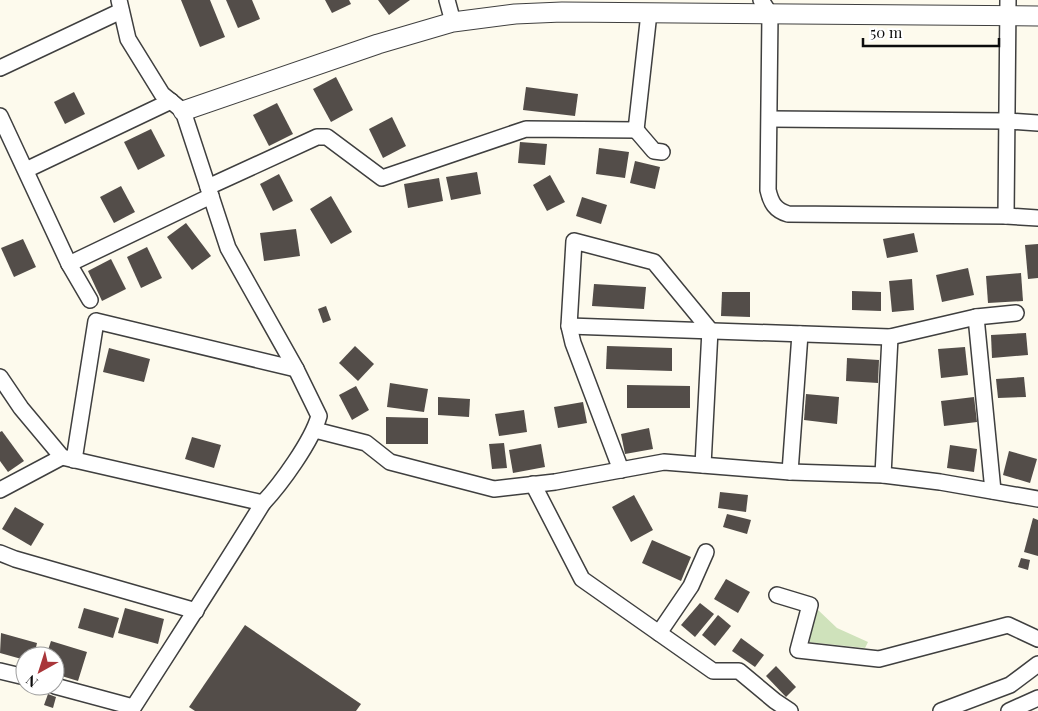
<svg xmlns="http://www.w3.org/2000/svg" width="1038" height="711" font-family="'Playfair Display',serif">
  <style>
    .green { fill: #cfe2bb }
    .building { fill: #534d49 }
    .lines { fill: none; stroke-linecap: round; stroke-linejoin: round }
    .minor-casing { stroke: #3f3f3f; stroke-width: 18 }
    .tertiary-casing { stroke: #3f3f3f; stroke-width: 21 }
    .minor { stroke: #fff; stroke-width: 15 }
    .tertiary { stroke: #fff; stroke-width: 19 }
  </style>
  <rect width="100%" height="100%" fill="#fdfaed"/>
  <!-- green -->
  <path class="green" d="M817,609L837,628L868,642L865,648L808,642Z"/>
  <!-- building -->
  <g class="building">
    <path d="M181,0H210L225,37L200,47Z"/>
    <path d="M226,0H252L260,19L238,28Z"/>
    <path d="M325,0H349L351,4L332,13Z"/>
    <path d="M378,0H410L389,15Z"/>
    <path d="M336,77L353,110L331,122L313,89Z"/>
    <path d="M526,87L578,94L575,116L523,110Z"/>
    <path d="M74,92L85,114L65,124L54,102Z"/>
    <path d="M277,103L293,134L269,146L253,115Z"/>
    <path d="M392,117L406,146L383,158L369,129Z"/>
    <path d="M151,129L165,156L138,170L124,142Z"/>
    <path d="M520,142L547,144L545,165L518,163Z"/>
    <path d="M599,148L629,152L625,178L596,174Z"/>
    <path d="M635,161L660,167L655,189L630,183Z"/>
    <path d="M477,172L481,194L451,200L446,177Z"/>
    <path d="M279,174L293,201L273,211L260,184Z"/>
    <path d="M550,175L565,202L547,211L533,185Z"/>
    <path d="M439,178L443,201L408,208L404,184Z"/>
    <path d="M121,186L135,212L114,223L100,197Z"/>
    <path d="M331,196L352,232L331,244L310,209Z"/>
    <path d="M582,197L607,205L601,224L576,216Z"/>
    <path d="M186,223L211,256L192,270L167,237Z"/>
    <path d="M296,229L300,256L264,261L260,233Z"/>
    <path d="M914,233L918,252L887,258L883,239Z"/>
    <path d="M23,239L36,267L14,277L1,248Z"/>
    <path d="M1038,244V278L1028,279L1025,245Z"/>
    <path d="M147,247L162,278L141,288L127,257Z"/>
    <path d="M111,259L126,289L102,301L88,271Z"/>
    <path d="M968,268L974,295L942,302L936,275Z"/>
    <path d="M1021,273L1023,301L988,303L986,276Z"/>
    <path d="M912,279L914,310L892,312L889,281Z"/>
    <path d="M594,284L646,287L644,309L592,306Z"/>
    <path d="M852,291L881,292V311L852,310Z"/>
    <path d="M722,292H750V317L721,316Z"/>
    <path d="M326,306L331,320L323,323L318,309Z"/>
    <path d="M1026,333L1028,355L992,358L991,335Z"/>
    <path d="M355,346L374,364L358,381L339,363Z"/>
    <path d="M607,346L672,348V371L606,369Z"/>
    <path d="M965,347L968,375L941,378L938,349Z"/>
    <path d="M109,348L150,359L144,382L103,372Z"/>
    <path d="M847,358L879,360L878,383L846,381Z"/>
    <path d="M1024,377L1026,397L998,398L996,379Z"/>
    <path d="M390,383L428,389L424,412L387,407Z"/>
    <path d="M627,385L690,386V408H627Z"/>
    <path d="M356,386L369,410L352,420L339,395Z"/>
    <path d="M806,394L839,397L837,424L804,420Z"/>
    <path d="M438,397L470,399L469,417L438,415Z"/>
    <path d="M974,397L977,422L944,426L941,401Z"/>
    <path d="M583,402L587,423L558,428L554,407Z"/>
    <path d="M524,410L527,432L499,436L495,414Z"/>
    <path d="M386,417L428,418V444H386Z"/>
    <path d="M649,428L653,449L625,454L621,434Z"/>
    <path d="M2,431L24,461L8,472L0,461V432Z"/>
    <path d="M192,437L221,445L214,468L185,459Z"/>
    <path d="M504,443L507,468L492,469L489,444Z"/>
    <path d="M541,444L545,467L513,473L509,450Z"/>
    <path d="M950,445L977,449L974,472L947,468Z"/>
    <path d="M1009,451L1037,459L1030,483L1003,475Z"/>
    <path d="M720,492L748,495L746,512L718,508Z"/>
    <path d="M634,495L653,530L631,542L612,507Z"/>
    <path d="M15,507L44,524L31,546L2,529Z"/>
    <path d="M727,514L751,520L747,534L723,527Z"/>
    <path d="M1033,518L1038,520V556L1024,552Z"/>
    <path d="M652,540L691,557L681,581L642,563Z"/>
    <path d="M1021,558L1030,560L1028,570L1018,567Z"/>
    <path d="M726,579L750,592L738,613L714,599Z"/>
    <path d="M700,603L714,614L695,637L681,625Z"/>
    <path d="M84,608L119,618L113,638L78,628Z"/>
    <path d="M125,608L164,619L158,644L118,633Z"/>
    <path d="M718,615L731,626L715,646L702,635Z"/>
    <path d="M245,625L361,704L356,711H195L189,707Z"/>
    <path d="M1,633L37,643L34,656H25V660L0,653Z"/>
    <path d="M741,638L764,655L755,667L732,651Z"/>
    <path d="M51,641L87,652L78,681L55,674V656H46Z"/>
    <path d="M776,666L796,687L786,697L766,676Z"/>
    <path d="M48,694L56,697L53,708L44,705Z"/>
  </g>
  <g class="lines">
    <!-- minor casing -->
    <g class="minor-casing">
      <g id="minor">
        <path d="M119,0L128,39L162,94L183,111L228,248L296,369L319,416C312,441 281,484 263,503C220,573 175,642 131,711"/>
        <path d="M447,0L453,22"/>
        <path d="M761,0L770,14L768,190C771,203 775,210 788,214L1006,216L1038,218"/>
        <path d="M0,68L121,11"/>
        <path d="M0,116L69,264L90,300"/>
        <path d="M770,119L1008,121L1038,123"/>
        <path d="M636,130L654,151L662,152"/>
        <path d="M26,170L171,101"/>
        <path d="M208,187L317,137H327L382,178L526,129L636,130L649,13"/>
        <path d="M1006,216L1008,0"/>
        <path d="M69,264L211,196"/>
        <path d="M976,317L1016,313"/>
        <path d="M569,326L890,337L976,317L993,491"/>
        <path d="M0,377L21,408L62,457L263,503"/>
        <path d="M315,430L366,443L390,462L494,489L555,482L664,462L790,472L883,475L940,482L1038,499"/>
        <path d="M74,460L96,321L296,369"/>
        <path d="M621,470L573,343L569,326L574,241L654,262L710,330L703,465"/>
        <path d="M790,472L800,334"/>
        <path d="M883,475L890,337"/>
        <path d="M533,484L582,579L713,671H739L775,701L790,711"/>
        <path d="M0,490L62,457"/>
        <path d="M0,553L15,559L196,611"/>
        <path d="M777,595L810,605L798,650L879,659L1008,625L1038,639"/>
        <path d="M659,633L691,586L706,552"/>
        <path d="M0,671L25,677"/>
        <path d="M55,686L133,707"/>
        <path d="M941,711L1010,685L1038,664"/>
        <path d="M1009,711L1038,698"/>
      </g>
    </g>
    <!-- tertiary casing -->
    <g class="tertiary-casing">
      <path id="tertiary" d="M183,111L378,44L453,22L515,14L562,12L1038,16"/>
    </g>
    <!-- minor -->
    <use href="#minor" class="minor"/>
    <!-- tertiary -->
    <use href="#tertiary" class="tertiary"/>
  </g>
  <!-- north arrow -->
  <g transform="translate(40 671) rotate(219)"><circle r="24" fill="#ffffff" stroke="#9e9e9e"/>
  <path d="M0-4L9 19L0 12L-9 19Z" fill="#a9363a"/>
  <text y="-8" font-size="14" font-weight="bold" text-anchor="middle" fill="#0c0c0c">N</text>
  </g>
  <!-- scale -->
  <path d="M863 38v8h136v-8" fill="none" stroke="#0c0c0c" stroke-width="2.5"/>
  <text x="870" y="38" font-size="15" fill="#0c0c0c" stroke="#ffffff" stroke-width="4" paint-order="stroke">50 m</text>
</svg>
